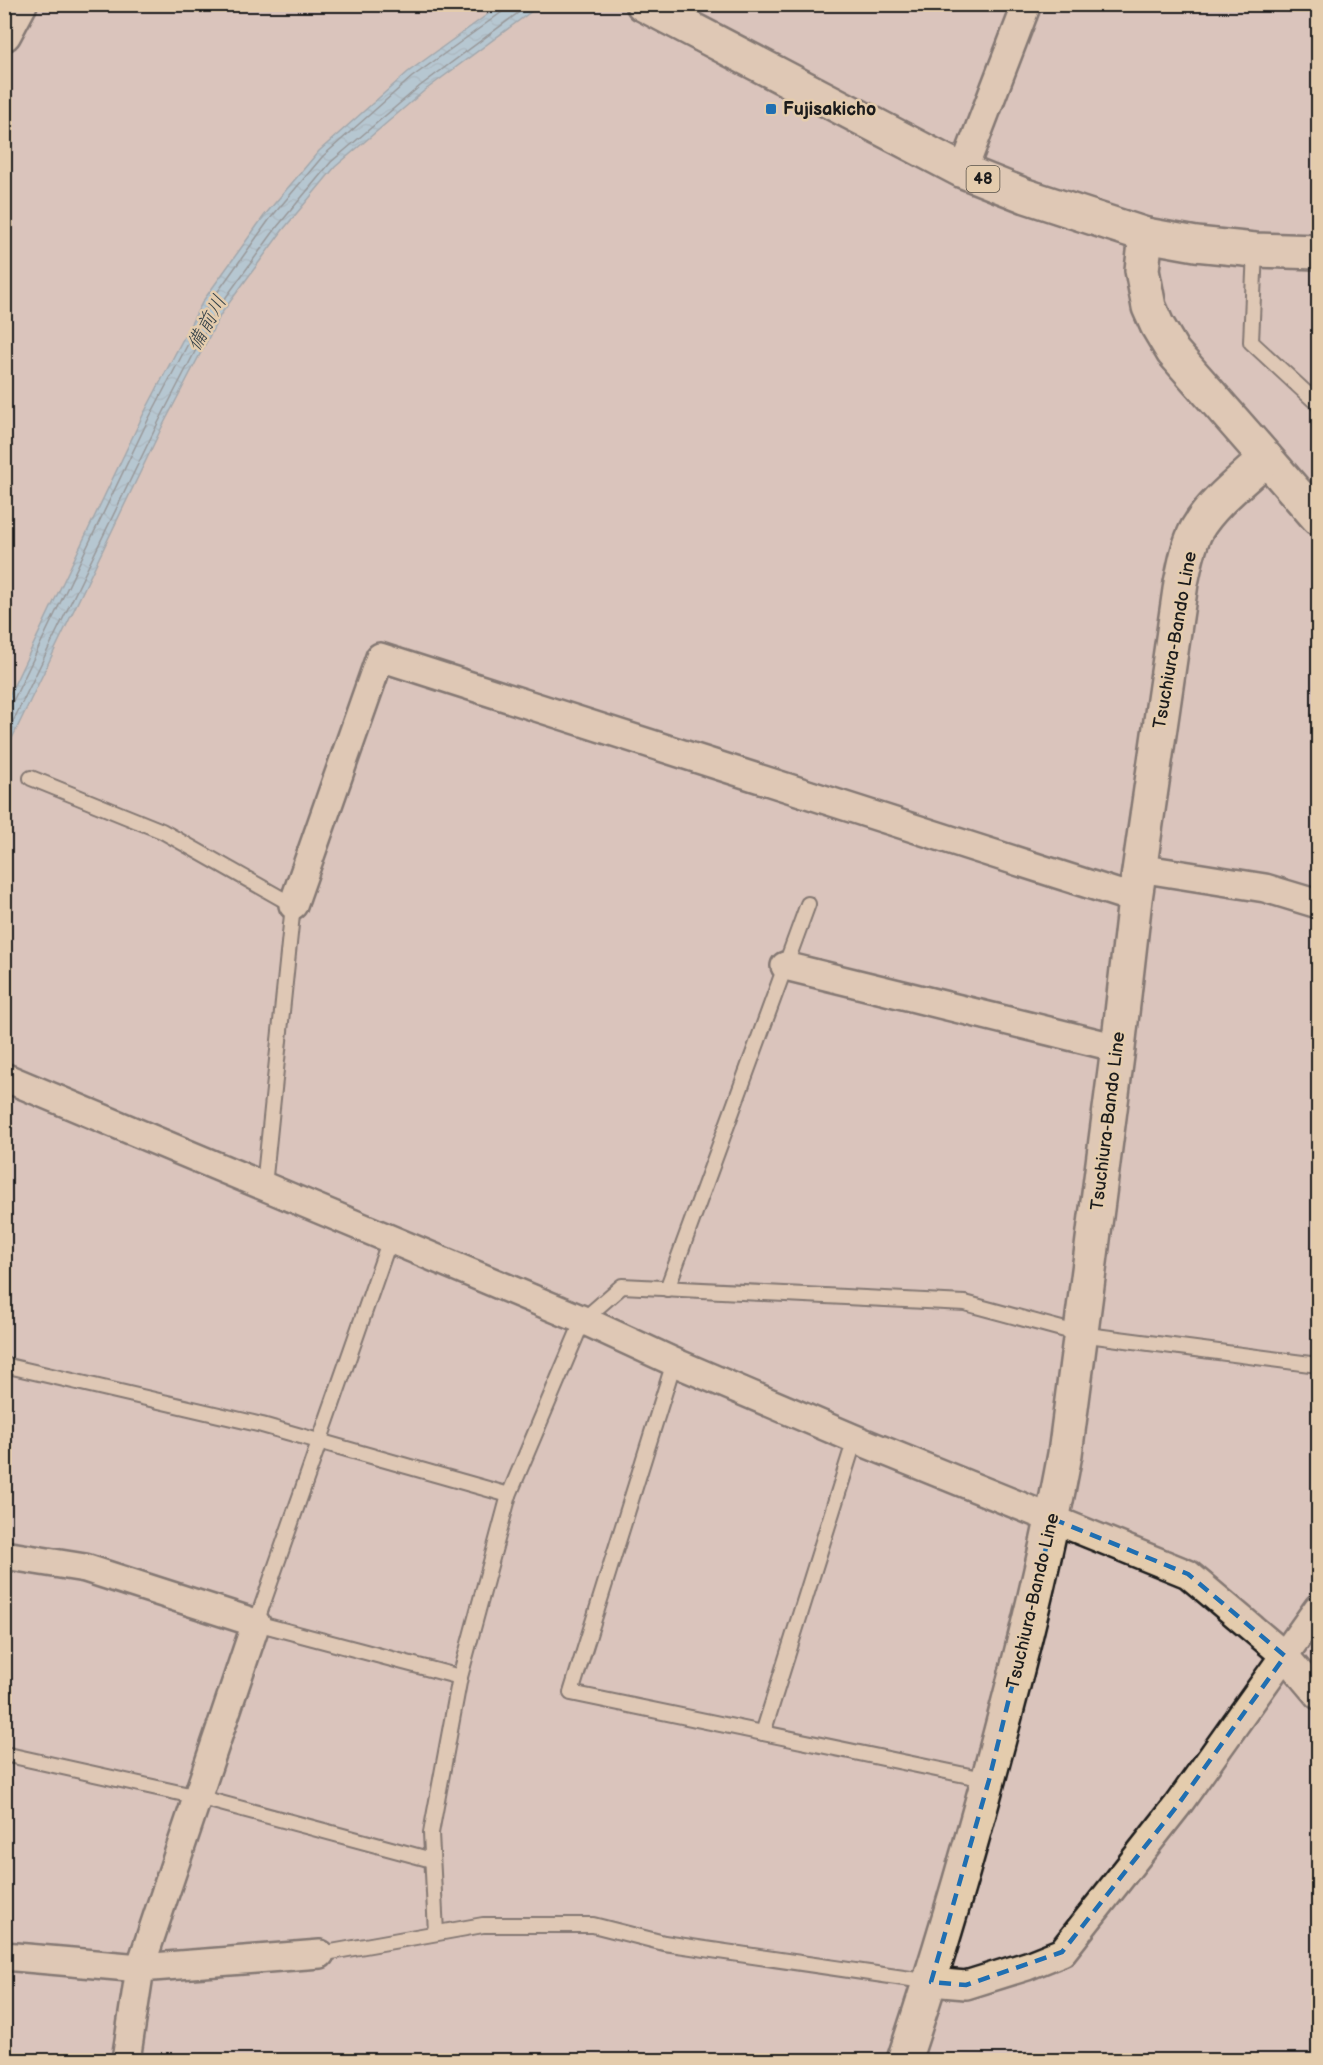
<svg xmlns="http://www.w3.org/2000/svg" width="1323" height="2065" font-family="'Balsamiq Sans','Klee One',sans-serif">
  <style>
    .water { fill: url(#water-waves); stroke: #5f8499; stroke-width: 1.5 }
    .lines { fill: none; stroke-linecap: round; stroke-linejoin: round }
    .shore { stroke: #48626f; stroke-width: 1.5 }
    .service-casing { stroke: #1c1c1c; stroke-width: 18 }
    .minor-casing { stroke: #1c1c1c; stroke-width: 32 }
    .tertiary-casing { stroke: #1c1c1c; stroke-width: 38 }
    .secondary-casing { stroke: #1c1c1c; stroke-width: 38 }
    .primary-casing { stroke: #1c1c1c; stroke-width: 38 }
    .service { stroke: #e4ccad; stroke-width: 14 }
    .minor { stroke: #e4ccad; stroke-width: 27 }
    .tertiary { stroke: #e4ccad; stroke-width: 33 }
    .secondary { stroke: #e4ccad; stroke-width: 33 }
    .primary { stroke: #e4ccad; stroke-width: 33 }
    .marked { fill: none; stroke: #1f6fb2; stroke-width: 4.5; stroke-dasharray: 12 8; stroke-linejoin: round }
    .poi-dot { fill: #1f6fb2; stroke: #e4ccad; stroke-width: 2 }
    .labels { text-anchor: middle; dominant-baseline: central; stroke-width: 5; stroke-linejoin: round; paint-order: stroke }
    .shield { fill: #e4ccad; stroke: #585148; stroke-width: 1.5 }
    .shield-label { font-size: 16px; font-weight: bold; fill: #1c1c1c }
    .poi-label { font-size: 18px; font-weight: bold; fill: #1c1c1c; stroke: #e4ccad; text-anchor: start }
    .street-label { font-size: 18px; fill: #1c1c1c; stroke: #e4ccad }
    .water-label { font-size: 20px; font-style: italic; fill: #323f46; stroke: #e4ccad }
  </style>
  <defs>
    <pattern id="water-waves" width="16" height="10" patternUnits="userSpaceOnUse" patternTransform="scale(1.5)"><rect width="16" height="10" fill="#8bcaec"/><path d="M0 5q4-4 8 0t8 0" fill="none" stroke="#77adca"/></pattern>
  </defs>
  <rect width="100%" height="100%" fill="#dac4bc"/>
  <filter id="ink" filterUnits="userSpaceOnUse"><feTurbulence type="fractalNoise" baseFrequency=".0167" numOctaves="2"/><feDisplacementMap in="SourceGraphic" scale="12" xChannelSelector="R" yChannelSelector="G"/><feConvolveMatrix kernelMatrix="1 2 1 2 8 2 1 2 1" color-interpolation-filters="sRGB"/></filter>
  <g filter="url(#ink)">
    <!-- water -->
    <path class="water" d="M502,4L540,5L424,91L335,167L282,231L221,314L162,427L5,753V704L143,415L203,301L264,216L319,151L408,72Z"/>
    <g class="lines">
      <!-- shore -->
      <g class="shore">
        <path d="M4,705L9,704L13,701L149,418L209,304L269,220L323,156L412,77L502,12L504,4"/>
        <path d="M4,740L157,425L216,311L277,227L331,162L420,86L530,4"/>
      </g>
      <!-- service casing -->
      <g class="service-casing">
        <g id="service">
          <path d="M1255,250L1251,342L1318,404"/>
          <path d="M31,778L162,831L293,905L264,1186"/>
          <path d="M390,1239L256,1623L460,1677"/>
          <path d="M667,1289L808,904"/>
          <path d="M674,1362L571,1693L989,1780"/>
          <path d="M4,1365L262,1425L509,1495"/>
          <path d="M763,1733L855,1439"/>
          <path d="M4,1754L198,1797L432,1860"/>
          <path d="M436,1933L431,1833L460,1677L509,1495L583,1320L622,1286L965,1303L1080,1334L1318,1365"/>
          <path d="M320,1954L483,1925H593L664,1943L931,1982"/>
        </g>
      </g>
      <!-- minor casing -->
      <g class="minor-casing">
        <g id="minor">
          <path d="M963,171L1027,4"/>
          <path d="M1139,868L1265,888L1318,904"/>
          <path d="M293,905L380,657L1135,899"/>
          <path d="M785,966L1118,1048"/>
          <path d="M4,1077L583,1320L674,1362L855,1439L1188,1574L1285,1656L1318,1695"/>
          <path d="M4,1555L85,1568L256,1623L140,1968L126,2060"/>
          <path d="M4,1956L140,1968L320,1954"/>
          <path d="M931,1982L966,1985L1027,1966L1062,1952L1177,1806L1318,1608"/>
        </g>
      </g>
      <!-- tertiary casing -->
      <g class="tertiary-casing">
        <g id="tertiary">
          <path d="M4,34L20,4"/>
          <path d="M1266,458L1318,518"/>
        </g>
      </g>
      <!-- secondary casing -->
      <g class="secondary-casing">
        <path id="secondary" d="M904,2060C942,1947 975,1832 1005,1716C1028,1629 1049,1542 1065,1454L1118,1048L1135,899L1181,583C1185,565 1188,545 1197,529C1212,503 1244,479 1266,458L1173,352L1157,325L1149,307L1142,270L1146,235"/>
      </g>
      <!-- primary casing -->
      <g class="primary-casing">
        <path id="primary" d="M643,4L963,171L1026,196L1146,235L1196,244L1255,250L1318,252"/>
      </g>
      <!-- service -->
      <use href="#service" class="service"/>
      <!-- minor -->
      <use href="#minor" class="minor"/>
      <!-- tertiary -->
      <use href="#tertiary" class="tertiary"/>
      <!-- secondary -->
      <use href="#secondary" class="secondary"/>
      <!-- primary -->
      <use href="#primary" class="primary"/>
    </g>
  </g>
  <!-- marked area -->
  <path d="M0 0H1323V2065H0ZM1053,1519L1188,1574L1285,1656L1177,1806L1062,1952L966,1985L931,1982L989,1780Z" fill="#dac4bc" fill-opacity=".55" fill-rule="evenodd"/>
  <path class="marked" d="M1053,1519L1188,1574L1285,1656L1177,1806L1062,1952L966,1985L931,1982L989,1780Z"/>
  <!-- markers -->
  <rect class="poi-dot" x="765" y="103" width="12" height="12" rx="3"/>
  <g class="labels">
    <!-- shield labels -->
    <rect class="shield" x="966.5" y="166" width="33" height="26" rx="4.5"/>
    <g class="shield-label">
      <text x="983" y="179">48</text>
    </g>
    <!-- poi labels -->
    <g class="poi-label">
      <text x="783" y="109">Fujisakicho</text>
    </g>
    <!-- street labels -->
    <g class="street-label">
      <text transform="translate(1175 640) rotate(-80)">Tsuchiura-Bando Line</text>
      <text transform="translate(1108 1121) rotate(-83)">Tsuchiura-Bando Line</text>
      <text transform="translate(1033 1601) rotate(-77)">Tsuchiura-Bando Line</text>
    </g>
    <!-- water labels -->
    <g class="water-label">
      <text transform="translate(207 323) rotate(-61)">備前川</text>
    </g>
  </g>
  <!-- margin -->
  <rect width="1323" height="2065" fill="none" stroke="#e4ccad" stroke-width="24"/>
  <rect x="12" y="12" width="1299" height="2041" fill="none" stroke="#1c1c1c" stroke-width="2" filter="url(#ink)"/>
</svg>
